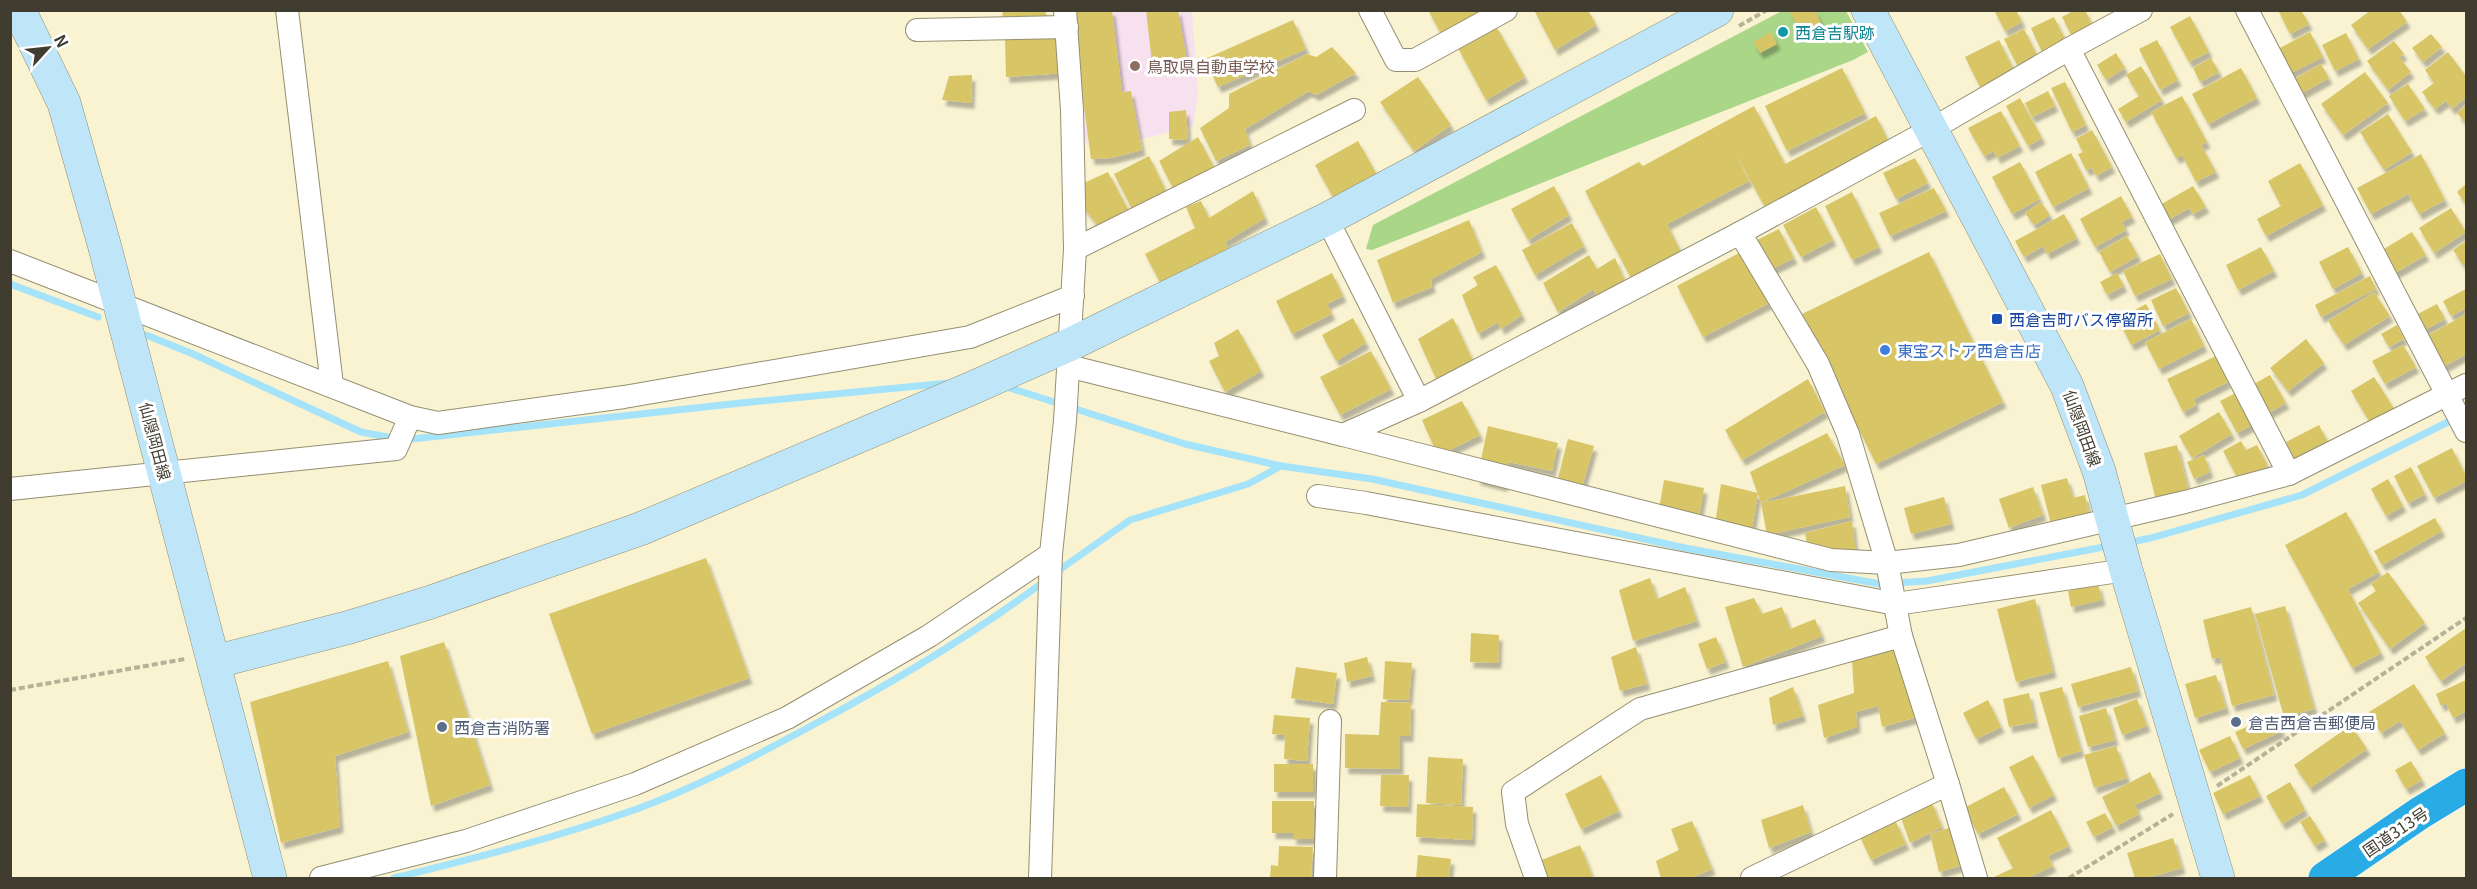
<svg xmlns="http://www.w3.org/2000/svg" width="2477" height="889" font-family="Georgia,'Noto Sans JP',serif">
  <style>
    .education { fill: #f7e1ee }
    .green { fill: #aad688 }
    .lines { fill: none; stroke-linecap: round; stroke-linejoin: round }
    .stream { stroke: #a4e3fa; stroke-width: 7 }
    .building { fill: #d8c566; filter: url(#shadow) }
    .street-casing { stroke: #958f71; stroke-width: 24 }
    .secondary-casing { stroke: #958f71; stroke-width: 34 }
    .highway-casing { stroke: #fff; stroke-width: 34 }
    .path { stroke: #b6b197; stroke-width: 4; stroke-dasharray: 6 3; stroke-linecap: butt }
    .street { stroke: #fff; stroke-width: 22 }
    .secondary { stroke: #bfe6f8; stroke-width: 33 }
    .highway { stroke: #29ace6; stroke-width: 33 }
    .culture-dot { fill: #0f9aa8; stroke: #fff; stroke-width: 2 }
    .education-dot { fill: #8d6e63; stroke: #fff; stroke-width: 2 }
    .transit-dot { fill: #1a4fb4; stroke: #fff; stroke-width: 2 }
    .shop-dot { fill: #3f7fe0; stroke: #fff; stroke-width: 2 }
    .service-dot { fill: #5c6f8a; stroke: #fff; stroke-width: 2 }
    .labels { text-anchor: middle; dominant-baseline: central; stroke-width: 6; stroke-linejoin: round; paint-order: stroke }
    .culture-label { font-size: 16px; fill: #0d838f; stroke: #fff; text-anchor: start }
    .education-label { font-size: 16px; fill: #785e54; stroke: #fff; text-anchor: start }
    .transit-label { font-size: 16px; fill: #164399; stroke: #fff; text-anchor: start }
    .shop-label { font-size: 16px; fill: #366cbe; stroke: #fff; text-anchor: start }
    .street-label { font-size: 16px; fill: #403d30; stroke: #fff }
    .service-label { font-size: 16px; fill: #4e5e75; stroke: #fff; text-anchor: start }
  </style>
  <defs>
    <filter id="shadow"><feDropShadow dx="3.5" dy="6" stdDeviation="1.5" flood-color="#0004"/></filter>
  </defs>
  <rect width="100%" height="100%" fill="#f9f3d2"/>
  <!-- education -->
  <path class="education" d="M1069,11H1192L1198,94L1193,126L1115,146L1079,142Z"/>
  <!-- green -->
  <path class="green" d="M1782,11H1846L1868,52L1853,60L1372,250L1366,249L1373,225Z"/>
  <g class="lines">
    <!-- stream -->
    <g class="stream">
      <path d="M10,284L98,317"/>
      <path d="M146,335L193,354L361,432L403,440L741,403L949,383"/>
      <path d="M1004,386L1185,444L1281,466L1372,479L1685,548L1880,584L1927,581L2109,546"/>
      <path d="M2126,543L2151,538L2302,495L2456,418"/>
      <path d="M1055,573L1130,520L1248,484L1281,466"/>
      <path d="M394,878C475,858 555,838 634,810C695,788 754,757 811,726C894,682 971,636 1046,580"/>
    </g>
  </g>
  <!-- building -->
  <g class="building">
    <path d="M1003,10H1046V18H1002Z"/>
    <path d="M1071,10H1112L1122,92L1131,91L1142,150L1111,158L1091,159Z"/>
    <path d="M1146,10H1178L1187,60L1152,63Z"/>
    <path d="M1428,10H1483L1441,34Z"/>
    <path d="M1534,10H1588L1596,25L1555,50Z"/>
    <path d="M1789,10H1815L1821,23L1801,33Z"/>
    <path d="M1994,10H2016L2022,22L2005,31Z"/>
    <path d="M2075,10H2085L2094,28L2073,38L2062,17Z"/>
    <path d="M2278,10H2301L2309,24L2290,34Z"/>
    <path d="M2371,10H2399L2407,22L2368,49L2351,25Z"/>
    <path d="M2190,16L2209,52L2189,62L2170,27Z"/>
    <path d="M2054,17L2067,43L2043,54L2031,28Z"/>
    <path d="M1293,20L1306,49L1218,87L1205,59Z"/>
    <path d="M1496,26L1525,77L1486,100L1458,48Z"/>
    <path d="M2024,29L2037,55L2017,65L2004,39Z"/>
    <path d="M1771,32L1777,44L1760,53L1753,42Z"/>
    <path d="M2310,32L2323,57L2289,74L2276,50Z"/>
    <path d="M2346,33L2359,59L2335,71L2322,45Z"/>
    <path d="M1061,34L1065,73L1006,77L1005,37Z"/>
    <path d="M2431,34L2442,47L2423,62L2412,48Z"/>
    <path d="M1999,40L2015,72L1981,89L1965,57Z"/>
    <path d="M2157,40L2178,80L2160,90L2139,49Z"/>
    <path d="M2394,41L2404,54L2399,57L2411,72L2388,90L2367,61Z"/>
    <path d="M1332,47L1356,73L1316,95L1309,91L1245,129L1250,145L1216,161L1200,128L1229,108V94L1307,54L1316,57Z"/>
    <path d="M2448,52L2466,76V97L2452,109L2446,101L2435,109L2422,92L2434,83L2425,70Z"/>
    <path d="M2116,53L2125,68L2106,80L2097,65Z"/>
    <path d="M2211,58L2219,72L2200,82L2193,68Z"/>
    <path d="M2321,64L2329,78L2295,97L2287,83Z"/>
    <path d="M2141,66L2162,100L2126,122L2118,109L2139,96L2126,75Z"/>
    <path d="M1842,68L1865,113L1787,151L1765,106Z"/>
    <path d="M2241,68L2257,98L2208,124L2192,94Z"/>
    <path d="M2365,72L2388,103L2343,135L2321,104Z"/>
    <path d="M972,75L971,103L942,100L949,76Z"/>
    <path d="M1418,77L1451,125L1414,151L1380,102Z"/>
    <path d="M2065,82L2086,125L2072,132L2051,88Z"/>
    <path d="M2408,84L2425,109L2405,121L2389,96Z"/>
    <path d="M2048,91L2055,106L2032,117L2025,103Z"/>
    <path d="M2182,96L2207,142L2201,145L2216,172L2196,182L2182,155L2176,158L2151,112Z"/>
    <path d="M2020,98L2042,138L2028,146L2006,106Z"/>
    <path d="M2466,105V123L2457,113Z"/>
    <path d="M1754,106L1785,164L1876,116L1890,144L1766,209L1733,149L1749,181L1667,224L1683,256L1633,282L1585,191L1639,162L1643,166Z"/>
    <path d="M1186,110L1188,140L1169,139V112Z"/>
    <path d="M2001,111L2020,146L1997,158L1994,151L1984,156L1968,128Z"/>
    <path d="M2388,114L2412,152L2384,170L2360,132Z"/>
    <path d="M2092,130L2112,167L2096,176L2092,168L2086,170L2078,154L2083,152L2076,139Z"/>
    <path d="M1198,137L1215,169L1174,190L1159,161Z"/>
    <path d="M1358,141L1377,175L1334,199L1315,165Z"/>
    <path d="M2071,153L2089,188L2053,207L2035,172Z"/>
    <path d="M2421,154L2445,200L2419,214L2408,194L2371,214L2357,188Z"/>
    <path d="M1149,156L1167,193L1133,211L1114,174Z"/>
    <path d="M1915,158L1928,183L1896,199L1883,173Z"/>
    <path d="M2020,162L2040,199L2012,214L1992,177Z"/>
    <path d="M2300,163L2323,205L2266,236L2257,219L2281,206L2268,181Z"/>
    <path d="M1108,172L1129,211L1100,228L1077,200V186Z"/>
    <path d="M2466,184V204L2457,192Z"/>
    <path d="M1554,186L1569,215L1528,240L1511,209Z"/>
    <path d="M2193,186L2206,207L2193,214L2189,208L2168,220L2160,205Z"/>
    <path d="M1934,188L1946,211L1890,236L1879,213Z"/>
    <path d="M1253,191L1265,218L1225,242L1232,257L1162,286L1145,254L1195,228L1186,207L1201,201L1209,218Z"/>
    <path d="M1852,192L1879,247L1852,260L1825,206Z"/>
    <path d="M2121,196L2132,217L2122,222L2126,230L2095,247L2080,219Z"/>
    <path d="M2041,202L2050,215L2034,225L2025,213Z"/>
    <path d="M1816,207L1833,240L1801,257L1783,225Z"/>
    <path d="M2451,208L2466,232L2434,253L2419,228Z"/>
    <path d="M2064,214L2077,238L2047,254L2043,246L2024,257L2015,241Z"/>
    <path d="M1469,220L1482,252L1431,279L1432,287L1393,303L1377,260Z"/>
    <path d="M1572,223L1584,246L1535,275L1522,250Z"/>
    <path d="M1779,229L1794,258L1772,269L1757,240Z"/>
    <path d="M2412,232L2426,255L2393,274L2379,252Z"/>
    <path d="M2127,236L2138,256L2110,272L2099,252Z"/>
    <path d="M2466,241V263L2463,265L2453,250Z"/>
    <path d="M2261,247L2274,271L2238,290L2226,265Z"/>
    <path d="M2348,247L2362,273L2333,289L2319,262Z"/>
    <path d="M1741,252L1769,303L1703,337L1677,286Z"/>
    <path d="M1929,252L2003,402L1876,464L1802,314Z"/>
    <path d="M2160,254L2172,279L2135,296L2123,271Z"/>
    <path d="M1589,255L1597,269L1615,258L1625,281L1597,297L1594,289L1558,312L1543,283Z"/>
    <path d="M1496,265L1522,315L1501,329L1498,322L1478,334L1462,295L1478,285L1473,277Z"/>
    <path d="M1332,273L1343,296L1327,304L1332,314L1292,334L1276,301Z"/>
    <path d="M2117,273L2124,286L2107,295L2100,282Z"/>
    <path d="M2370,276L2376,289L2321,317L2315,305Z"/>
    <path d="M2176,288L2189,313L2163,326L2151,300Z"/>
    <path d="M2466,289V308L2451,316L2443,301Z"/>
    <path d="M2374,292L2390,316L2344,345L2328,321Z"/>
    <path d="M2146,304L2160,330L2131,345L2118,319Z"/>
    <path d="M2437,304L2445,319L2422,331L2414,316Z"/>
    <path d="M2466,314V354L2436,371L2420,340Z"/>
    <path d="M1353,318L1366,343L1336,361L1322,335Z"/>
    <path d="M1453,318L1473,361L1437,381L1418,339Z"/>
    <path d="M2191,319L2204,346L2159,369L2145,342Z"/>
    <path d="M2397,325L2404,339L2389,347L2381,334Z"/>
    <path d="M1238,329L1261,371L1225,392L1209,361L1219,356L1214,343Z"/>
    <path d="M2306,339L2324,363L2288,391L2270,368Z"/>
    <path d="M2403,345L2416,367L2385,384L2372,361Z"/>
    <path d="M1371,351L1391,389L1340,415L1320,377Z"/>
    <path d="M2216,356L2228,382L2194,399L2196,405L2183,412L2167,379Z"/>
    <path d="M2270,375L2286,403L2268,413L2252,385Z"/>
    <path d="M2374,377L2395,410L2371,424L2351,391Z"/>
    <path d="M1808,379L1825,412L1742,460L1725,430Z"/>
    <path d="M2236,393L2252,425L2237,433L2220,401Z"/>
    <path d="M1462,401L1480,435L1438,456L1422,420Z"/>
    <path d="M2219,412L2232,434L2192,458L2179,436Z"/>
    <path d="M2319,425L2329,444L2296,462L2286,442Z"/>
    <path d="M1488,426L1558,443L1552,471L1509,462L1504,486L1477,479Z"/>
    <path d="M1827,433L1845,465L1761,503L1750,472Z"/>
    <path d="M1568,439L1594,446L1581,490H1555Z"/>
    <path d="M2241,441L2246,450L2257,445L2268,466L2239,481L2223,451Z"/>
    <path d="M2177,445L2190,496L2157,504L2144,453Z"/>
    <path d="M2452,448L2466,476V481L2434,498L2417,466Z"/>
    <path d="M2204,455L2210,472L2194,479L2187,462Z"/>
    <path d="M2411,467L2425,494L2408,503L2394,476Z"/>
    <path d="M2067,478L2073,498L2085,495L2089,514L2051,524L2041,485Z"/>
    <path d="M2388,479L2403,506L2386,516L2371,489Z"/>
    <path d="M1664,480L1704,488L1699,516L1659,509Z"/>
    <path d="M1721,484L1758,493L1751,534L1715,524Z"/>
    <path d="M1845,486L1850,517L1767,535L1761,503Z"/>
    <path d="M2033,487L2043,515L2009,528L1999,499Z"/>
    <path d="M1944,497L1951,524L1911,534L1904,508Z"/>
    <path d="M2346,512L2379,572L2348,589L2381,653L2352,668L2285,545Z"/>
    <path d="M2435,518L2442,531L2382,565L2374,551Z"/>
    <path d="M1852,521L1856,556L1809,553L1805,533Z"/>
    <path d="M706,558L749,678L592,734L549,614Z"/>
    <path d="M2388,572L2425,623L2390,649L2358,603L2376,591L2371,584Z"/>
    <path d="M1650,578L1657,599L1685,587L1697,621L1633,641L1619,590Z"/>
    <path d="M2098,584L2102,600L2071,607L2068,591Z"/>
    <path d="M1754,598L1762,614L1782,607L1790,629L1815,619L1822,636L1743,667L1725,607Z"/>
    <path d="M2035,599L2053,672L2016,682L1997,609Z"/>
    <path d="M2285,606L2314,709L2284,717L2255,614Z"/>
    <path d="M2251,607L2274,695L2232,706L2220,657L2212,659L2203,620Z"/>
    <path d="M2466,628V663L2441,681L2425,657Z"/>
    <path d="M1471,633L1499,635L1498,663L1470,662Z"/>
    <path d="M1716,637L1726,662L1707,669L1698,644Z"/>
    <path d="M444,642L490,785L431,806L400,656Z"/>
    <path d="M1895,646L1917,717L1882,727L1878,706L1856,712L1857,727L1824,738L1818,705L1854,693L1852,660Z"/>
    <path d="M1636,647L1647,684L1620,691L1611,657Z"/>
    <path d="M1367,657L1372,676L1347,682L1344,663Z"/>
    <path d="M388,661L408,732L335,756L340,827L281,843L250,702Z"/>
    <path d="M1385,661L1412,663L1409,700L1383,699Z"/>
    <path d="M1296,667L1337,673L1333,704L1291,698Z"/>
    <path d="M2131,667L2138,691L2078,707L2071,684Z"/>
    <path d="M2216,675L2226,708L2195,718L2185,684Z"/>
    <path d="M2466,680V711L2453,718L2446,703L2441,706L2436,694Z"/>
    <path d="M2414,684L2445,733L2418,750L2400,721L2381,733L2369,712Z"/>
    <path d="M1793,687L1803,716L1773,725L1769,698Z"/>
    <path d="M2062,687L2081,751L2058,758L2039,693Z"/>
    <path d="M2029,693L2035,722L2009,727L2003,699Z"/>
    <path d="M2137,699L2147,726L2122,735L2113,708Z"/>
    <path d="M1988,700L2001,727L1976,739L1963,713Z"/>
    <path d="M1381,702L1411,703L1410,736H1400V769L1345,768V734L1379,735Z"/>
    <path d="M2106,708L2115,740L2088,747L2079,716Z"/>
    <path d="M1274,715L1310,718L1307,761L1284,759L1285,735L1272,734Z"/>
    <path d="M2274,715L2282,731L2243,749L2235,732Z"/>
    <path d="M2351,725L2367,749L2310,788L2294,765Z"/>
    <path d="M2230,736L2240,758L2210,772L2199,750Z"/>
    <path d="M2116,746L2127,778L2094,788L2084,755Z"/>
    <path d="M2033,755L2054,795L2029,808L2009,767Z"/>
    <path d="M1428,757L1463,759L1461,805L1426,803Z"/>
    <path d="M2411,761L2422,780L2406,789L2395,770Z"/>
    <rect x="1274" y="764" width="39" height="28"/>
    <path d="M2150,772L2160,793L2135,805L2139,814L2116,826L2102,797Z"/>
    <path d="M1381,775H1409L1408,807L1380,806Z"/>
    <path d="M1601,775L1619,811L1581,829L1565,794Z"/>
    <path d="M2250,775L2260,796L2223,814L2213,793Z"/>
    <path d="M2290,782L2305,810L2282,824L2266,796Z"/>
    <path d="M2004,787L2018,814L1978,834L1964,808Z"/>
    <path d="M1272,801H1314V839H1293V833H1272Z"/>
    <path d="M1931,801L1942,827L1910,843L1900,815Z"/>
    <path d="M1417,804L1473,807L1472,840L1416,837Z"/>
    <path d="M1803,805L1811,832L1769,848L1761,820Z"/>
    <path d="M2051,810L2069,846L2048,856L2053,866L2028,878H1992L2013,868L1997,838Z"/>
    <path d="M2105,813L2113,827L2094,837L2086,822Z"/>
    <path d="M2310,816L2325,840L2315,846L2300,822Z"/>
    <path d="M1895,820L1906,844L1871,860L1860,837Z"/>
    <path d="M1692,821L1712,869L1691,878H1661L1656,861L1679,850L1671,829Z"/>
    <path d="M1952,827L1963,865L1939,872L1930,834Z"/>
    <path d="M2173,838L2182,868L2147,878H2135L2127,853Z"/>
    <path d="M1580,845L1593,878H1546L1539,861Z"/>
    <path d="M1279,846L1313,847L1311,878H1270L1271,865L1278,866Z"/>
    <path d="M1418,855L1451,859L1449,878H1416Z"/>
  </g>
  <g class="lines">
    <!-- street casing -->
    <g class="street-casing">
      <g id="street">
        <path d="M287,10L332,385"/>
        <path d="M1370,10L1396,60H1415L1506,10"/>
        <path d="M2247,10L2466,431"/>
        <path d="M917,30L1067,27"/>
        <path d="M2069,49L2289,474"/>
        <path d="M1327,219L1419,401"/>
        <path d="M1740,233L1818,364L1848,434L1887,563L1901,636L1948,784L1976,878"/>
        <path d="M1075,249L1354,110"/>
        <path d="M10,261L410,417L438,423L624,397L970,337L1073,296"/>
        <path d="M1068,366L1343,435L1419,401L1740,233L1932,129L2069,49L2141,10"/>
        <path d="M1343,435L1831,560L1887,563L1959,555L2185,502L2289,474L2466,385"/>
        <path d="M10,489L396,449L410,417"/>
        <path d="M1318,496L1366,503L1896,604L2126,570"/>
        <path d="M321,878L466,841L635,784L787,718L929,636L1051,554"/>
        <path d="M1040,878L1051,554L1065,421L1075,249L1072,110L1065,10"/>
        <path d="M1325,878L1330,721"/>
        <path d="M1536,878L1517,824L1513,792L1640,709L1901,636"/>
        <path d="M1752,878L1948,784"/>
      </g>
    </g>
    <!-- secondary casing -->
    <g class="secondary-casing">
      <g id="secondary">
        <path d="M19,10L64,103L104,244L270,878"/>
        <path d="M1868,10L2067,386L2099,471L2126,570L2218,878"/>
        <path d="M214,662L350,627L428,603L640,529L970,389L1071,344L1327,219L1717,10"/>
      </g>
    </g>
    <!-- highway casing -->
    <g class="highway-casing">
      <path id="highway" d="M2325,878L2420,813L2466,785"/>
    </g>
    <!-- path -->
    <g class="path">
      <path d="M1739,26L1767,10"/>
      <path d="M10,690L185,659"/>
      <path d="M2217,786L2466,618"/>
      <path d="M2069,878L2173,814"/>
    </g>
    <!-- street -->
    <use href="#street" class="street"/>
    <!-- secondary -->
    <use href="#secondary" class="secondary"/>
    <!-- highway -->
    <use href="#highway" class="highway"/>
  </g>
  <!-- markers -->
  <circle class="culture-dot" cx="1783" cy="32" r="6"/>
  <circle class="education-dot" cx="1135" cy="66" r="6"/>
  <rect class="transit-dot" x="1991" y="313" width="12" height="12" rx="3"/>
  <circle class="shop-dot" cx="1885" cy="350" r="6"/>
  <g class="service-dot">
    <circle cx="2236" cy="722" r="6"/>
    <circle cx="442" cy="727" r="6"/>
  </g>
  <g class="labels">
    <!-- culture labels -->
    <g class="culture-label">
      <text x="1795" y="32">西倉吉駅跡</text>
    </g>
    <!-- education labels -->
    <g class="education-label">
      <text x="1147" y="66">鳥取県自動車学校</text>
    </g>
    <!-- transit labels -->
    <g class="transit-label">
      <text x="2009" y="319">西倉吉町バス停留所</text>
    </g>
    <!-- shop labels -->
    <g class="shop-label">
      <text x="1897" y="350">東宝ストア西倉吉店</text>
    </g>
    <!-- street labels -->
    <g class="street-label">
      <text transform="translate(2083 428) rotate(70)">仙隠岡田線</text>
      <text transform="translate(156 441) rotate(75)">仙隠岡田線</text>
      <text transform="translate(2395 831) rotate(-34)">国道313号</text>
    </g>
    <!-- service labels -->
    <g class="service-label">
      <text x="2248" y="722">倉吉西倉吉郵便局</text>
      <text x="454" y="727">西倉吉消防署</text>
    </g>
  </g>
  <!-- border -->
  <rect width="2477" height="889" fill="none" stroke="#403d30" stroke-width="24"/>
  <!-- north arrow -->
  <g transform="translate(48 48) rotate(63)" stroke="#ffffff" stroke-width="4.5" paint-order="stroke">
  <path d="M0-4.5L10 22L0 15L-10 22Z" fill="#403d30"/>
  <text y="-9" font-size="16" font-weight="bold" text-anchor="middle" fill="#403d30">N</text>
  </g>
</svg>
